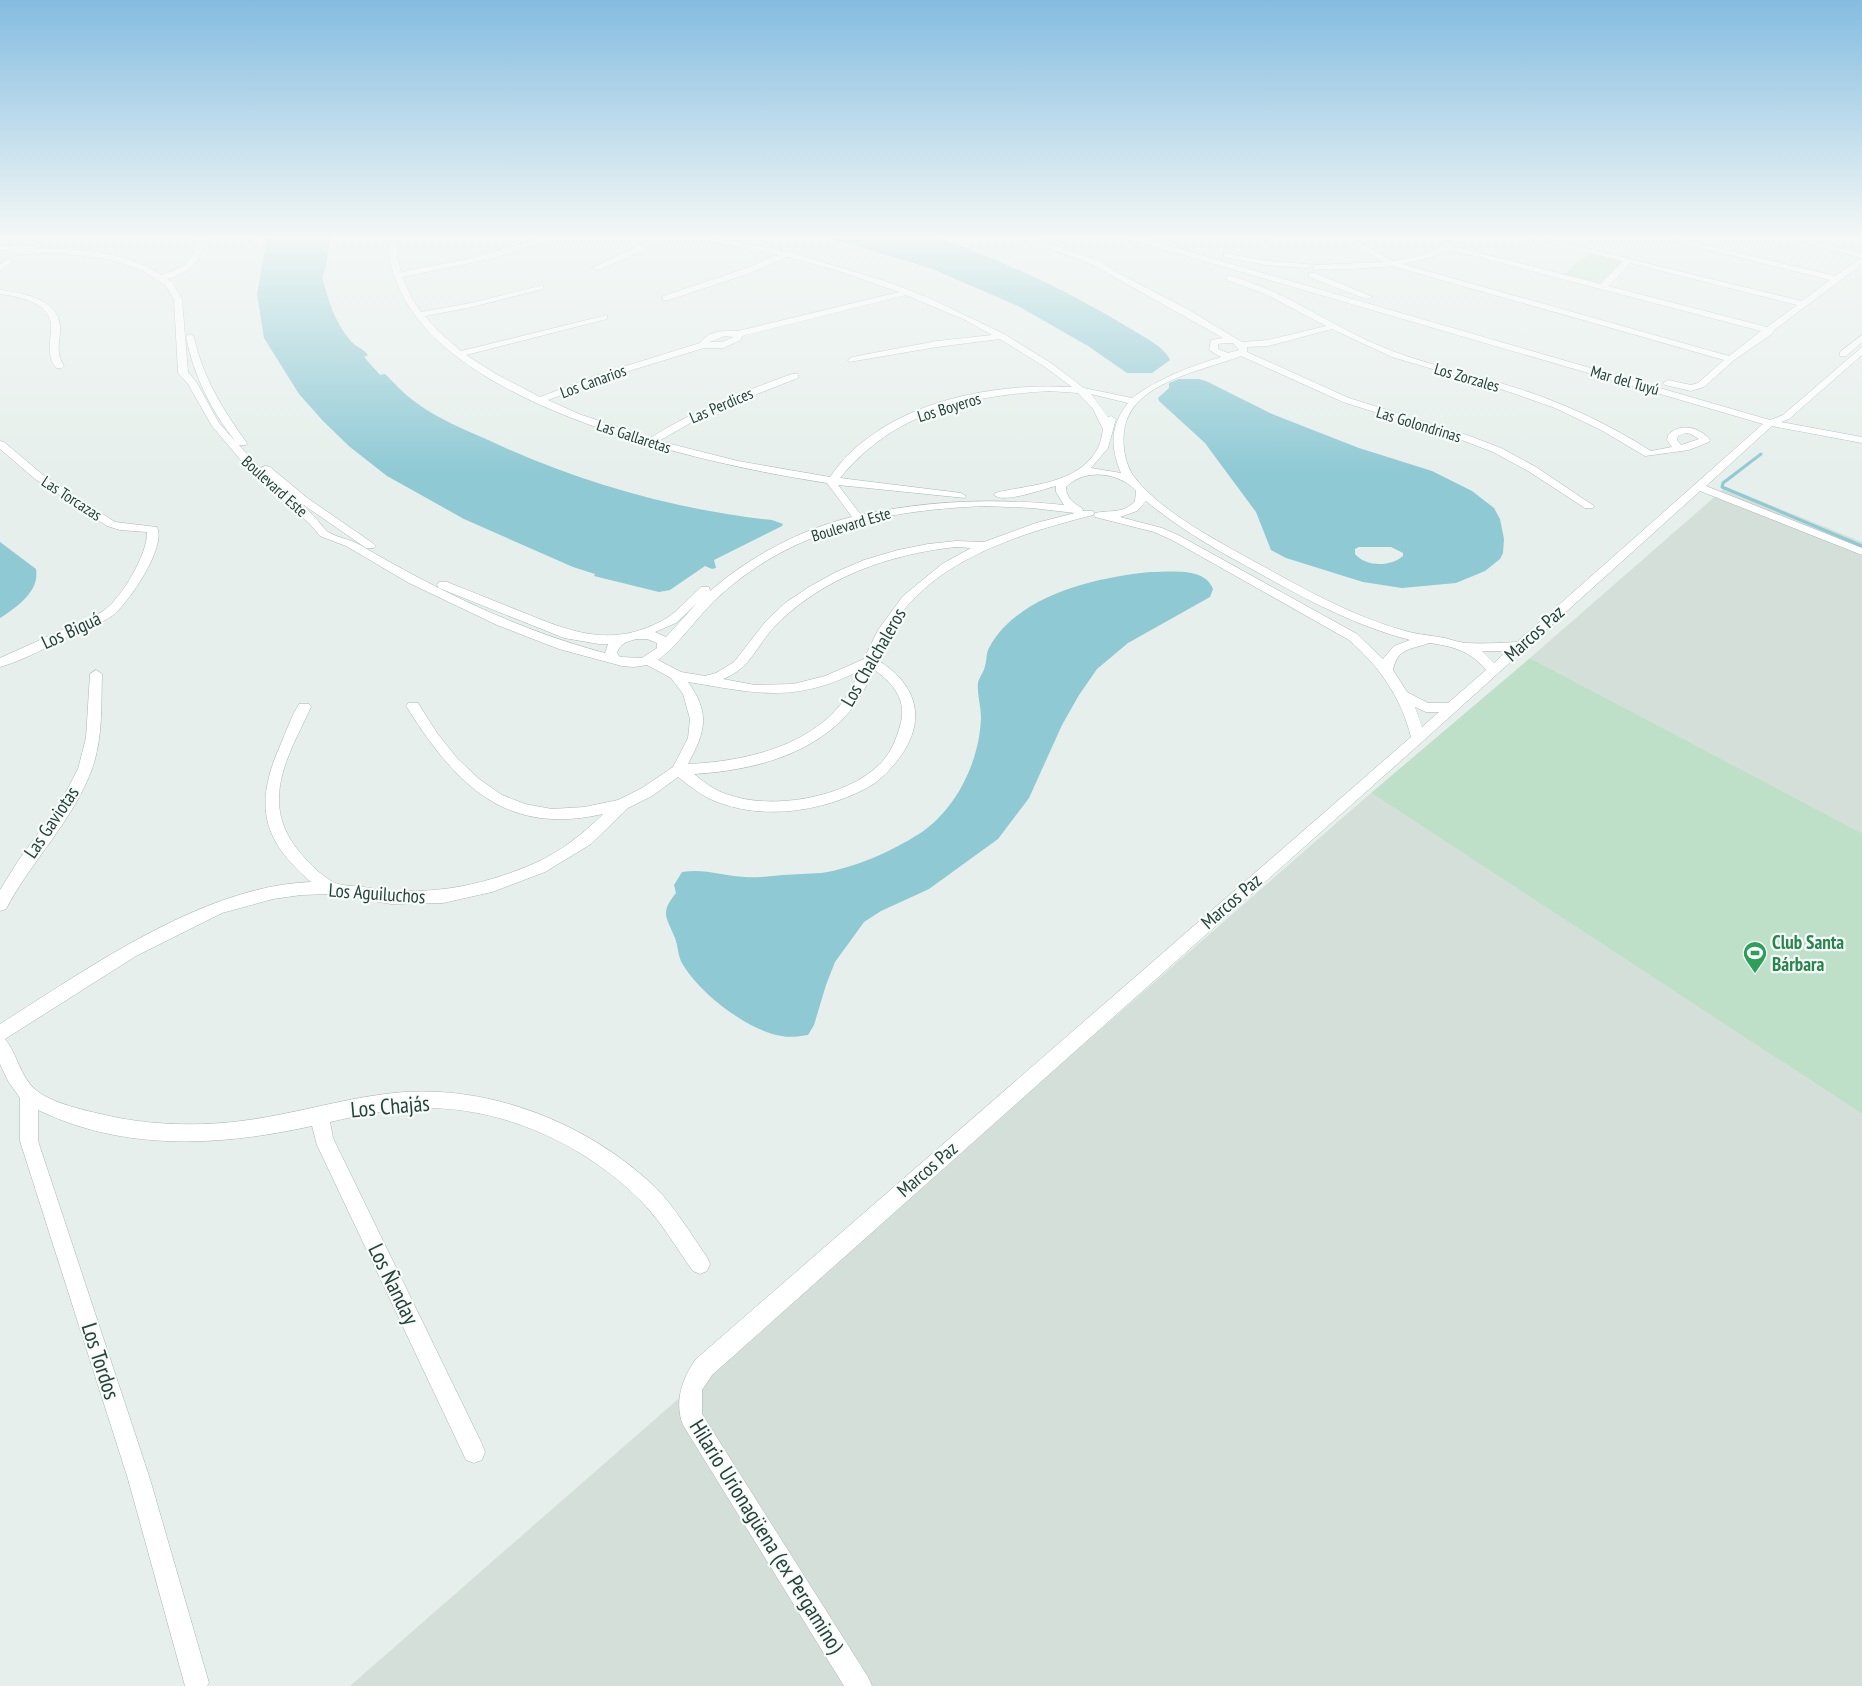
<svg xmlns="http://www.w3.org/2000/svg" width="1862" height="1686" font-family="'PT Sans Narrow',sans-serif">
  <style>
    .built { fill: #d4dfda }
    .green { fill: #bfe0c8 }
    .water { fill: #8ec9d4; fill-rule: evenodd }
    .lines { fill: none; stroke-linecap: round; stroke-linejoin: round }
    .stream { stroke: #8ec9d4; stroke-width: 3 }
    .minor-casing { stroke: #a8b8b2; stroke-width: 1 }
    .minor { fill: #fff; fill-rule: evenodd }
    .labels { text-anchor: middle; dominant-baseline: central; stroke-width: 4.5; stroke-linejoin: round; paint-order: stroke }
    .far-street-label { font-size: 16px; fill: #24423a; stroke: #f7fbf9 }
    .street-label { font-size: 19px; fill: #24423a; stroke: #f7fbf9 }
    .leisure-label { font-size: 19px; font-weight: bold; fill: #27864d; stroke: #f7fbf9; text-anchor: start }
    .near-street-label { font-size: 22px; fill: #24423a; stroke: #f7fbf9 }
  </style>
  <rect width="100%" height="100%" fill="#e6efeb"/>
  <!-- built -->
  <g class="built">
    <path d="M1726,487L1862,542V833L1530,658Z"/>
    <path d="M1371,793L1862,1114V1686H350Z"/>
  </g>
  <!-- green -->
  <g class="green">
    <path d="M1590,252L1620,259L1622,262L1600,283L1563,275Z"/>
    <path d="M1530,658L1862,833V1114L1371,793Z"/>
  </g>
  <!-- water -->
  <g class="water">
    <path d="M267,238H333C325,250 329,264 322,277C328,299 335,323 350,340C355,347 363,348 368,355L364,357L380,375L385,374C395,384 406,396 418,404C439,419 463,429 486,439C575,481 674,510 772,520L783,524L782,526L714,560L716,568L712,569L705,566L670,590L659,592L594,576L595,574L573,567L464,519L405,486L387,476L350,447L323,421L299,394L264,338L257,294Z"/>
    <path d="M829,238H937C1005,261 1070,292 1131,329C1142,336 1165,347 1170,360L1152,373H1127L1088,346L1018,306L930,268Z"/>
    <path d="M1179,379H1199L1206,381L1272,414L1359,448L1432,471L1472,491L1494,508L1500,519L1504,539L1503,553L1500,559L1485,571L1456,583L1402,588L1363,582L1286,558L1271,550L1256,512L1216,458L1205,443L1159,401L1158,398L1169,388V383ZM1359,547H1391L1403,553V556C1391,567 1366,567 1355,554V549Z"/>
    <path d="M0,542L36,569C40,591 17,607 0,618Z"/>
    <path d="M1151,572C1170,572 1205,567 1213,589L1210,597L1128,643L1097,669L1079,695L1062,725L1029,798L998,839L929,889L881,911L864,922L835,962L826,985L814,1025L808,1035C800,1036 790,1038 782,1036C748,1031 699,993 682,963C678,956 678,946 675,938C667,917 659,914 676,893L674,885L682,872C704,868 723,876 745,877C757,878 771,876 783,875C795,874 808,874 821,873C855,868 890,852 919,834C956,810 980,761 981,717C981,706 977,695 978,683C979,677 984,672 985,666C987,660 986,653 989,648C1017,595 1097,577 1151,572Z"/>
  </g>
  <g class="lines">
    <!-- stream -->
    <path class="stream" d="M1761,454L1723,483L1722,487L1862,546"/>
    <!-- minor casing -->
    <g class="minor-casing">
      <g id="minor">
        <path d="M193,238H201C206,262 187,273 167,279L172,282L182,299L188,372L197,383L219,423L236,442C211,411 194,376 186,337L190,334L194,337C203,378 223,410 247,443L246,445H239C262,472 286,492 313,515C318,520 323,528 328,532C338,538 350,539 360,545C437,590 518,630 605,653L608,644H599L564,638L439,588L437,585L439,582H447C472,592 497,602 522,612C574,633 613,649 667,618C679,610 690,597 701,587H709L710,591C749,557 801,529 852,517L827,483C708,465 462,411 403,296C394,278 386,257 390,238H398L397,254L401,272L473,258L541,238H551L532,246L495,258L402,277L412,299L421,312L471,303L543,285V289L472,307L425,316L438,331L461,351L607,315V319L466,355L496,374L540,397L600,374L700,343C708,331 724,330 738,331L899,292L836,270L787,257L750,273L669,300H663V296L744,269L778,255L703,240L699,238H714L788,252L885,281L929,298L1004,334L1051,363L1084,388L1132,398C1159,378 1189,367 1221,357L1209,350L1211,340L1223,338L1093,265L1023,238H1033L1099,261L1116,272L1189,310L1242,342L1268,340L1326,326L1265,294L1227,280V276H1230C1284,290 1329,325 1380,346C1422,364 1467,372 1510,386C1560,401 1607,423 1651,451L1672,447L1667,440L1668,435C1680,422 1700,427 1710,440L1709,442L1689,450L1645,456L1601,430L1555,408L1504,390L1392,357L1332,329L1268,346L1247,347V352L1349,398L1467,435L1501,448L1536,467L1594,506L1593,508H1585L1528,471L1493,452L1459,439L1343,402L1241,356C1208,369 1144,380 1128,417C1120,434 1123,463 1135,478C1163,513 1219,542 1259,564C1304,589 1352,616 1402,630C1414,634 1427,635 1439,637C1448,638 1456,642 1465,643C1482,644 1500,643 1517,642L1763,424L1132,240L1131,238H1142L1770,420L1783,415L1862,347V355L1789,419L1781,422L1862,437V443L1772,426L1706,486L1862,548V555L1700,491L1423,741L712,1375L702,1390V1414L868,1677L872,1686H844L683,1425C674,1402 682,1378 696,1359L1411,737C1401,697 1379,666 1349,640L1172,540L1154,532L1095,517L1094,515L1095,513C1109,510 1124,514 1135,501L1136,491C1119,472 1085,468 1066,487C1066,497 1073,503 1082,508L1083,511H1093L1094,513L1093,515C1007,537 909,567 876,659C916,683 928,718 900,757C891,769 880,781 867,788C823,811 767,820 720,803C704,798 691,787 678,777L652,796L628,808L591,844L545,872L492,892L443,903L391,904L330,894L301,895L273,899L222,913L136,956L5,1039C17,1053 20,1077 36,1090C53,1105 97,1113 119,1118C168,1127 218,1126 267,1117C307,1110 345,1099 385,1094C481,1081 584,1120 654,1186C675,1207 690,1233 707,1257L710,1264L707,1271L700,1274L693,1271C676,1248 662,1222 641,1201C585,1144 501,1106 420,1108C389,1109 360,1115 330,1122L333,1138L482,1444L485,1452L482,1460L474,1463L466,1460L317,1145L312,1126C221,1146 125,1152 38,1110V1141L150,1479L209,1683L207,1686H185L128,1479L20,1141V1098L8,1081L0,1064V1024C89,968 203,886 311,882C262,840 254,805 280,746C286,732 291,717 299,704H309L311,707C299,734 280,765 279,796C278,820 288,840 304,857C312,866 322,876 333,882C341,886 354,886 363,887C423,897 477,888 533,864C559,853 583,834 603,814C506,836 457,786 408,709L406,706L408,703H418L437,733L457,758L479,779L502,795L525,804L552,809L584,807L618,800L642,788L673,767L688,738L690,719L683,694L671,678L647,665L634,667L622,666L559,649L497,625L409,583L346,546L320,536L309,523L255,477L212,426L188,384L178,373L174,299L166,286L142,270L108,259L59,253L17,254L13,252L15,250H0V246L25,245L37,247L38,249C79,248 127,252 161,275C181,269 198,262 193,238ZM906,295L965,320L992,335L937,341L852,357L848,360L849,362L937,347L1000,339L1045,367L1072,387C996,383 906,399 850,453C842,460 836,469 830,477L738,461L659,441L706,414L798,378V374H792C742,392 694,410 650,438L579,414L548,400L606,378L704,348H723L741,340L742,336ZM725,336L734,337L722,342H709ZM1224,343H1233L1239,350L1228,353L1218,349V344ZM1049,391L1078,393L1093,409L1103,429C1102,435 1101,442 1098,448C1078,485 1031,484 995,493L994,495C1003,504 1043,489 1056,486V492L1064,505C995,498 929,500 861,515L838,485L965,498L966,496L961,493L840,478C894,412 967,396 1049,391ZM1091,394L1128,403C1110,426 1110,446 1121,473L1091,468L1108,448L1116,419L1111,416L1108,417ZM1686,433L1691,434L1699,439L1681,445L1677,440L1678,436ZM1146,501C1181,530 1220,552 1259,573C1307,600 1356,626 1410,640L1394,646L1383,659L1357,634L1180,536L1162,528L1120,517L1137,511ZM985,506L1032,508L1075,513L1036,523L984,542L956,541L928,544L898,550L864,560L836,572L809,587L785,603L766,621L734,662L716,673L705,676L681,672L658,660C681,643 700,612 724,592C798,527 890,510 985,506ZM956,547L971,548L942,564L903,596L878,630L864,659L825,676L793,684L755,685L723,679C751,668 756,646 775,626C823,577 890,554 956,547ZM697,603L666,637L655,632L676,623ZM637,639H647L657,643V648L642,658L620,657L617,653C620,643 628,641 637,639ZM1429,643C1452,646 1471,651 1486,670L1448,703H1428L1407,692L1393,670C1398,647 1411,650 1429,643ZM1482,651H1507L1494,663ZM873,669C893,682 908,701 900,726C896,740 891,752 881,763C847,798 771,811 726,794C714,790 704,782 694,774C767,770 848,745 873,669ZM859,671C835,741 754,761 688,764C705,732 711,714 688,682C756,693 793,704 859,671ZM1415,707L1426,712H1439L1422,727Z"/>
        <path d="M653,238H662L642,251L599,270L592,268Z"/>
        <path d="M1342,238H1351L1393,261C1404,259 1415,257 1426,254C1438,249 1449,238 1463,238L1453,246L1601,284L1623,261L1531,238H1543L1802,301L1830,280L1663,238H1675L1835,276L1861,258L1788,238H1800L1862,254V264L1774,330L1773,333L1733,361L1704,387L1691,391L1665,385L1663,383L1668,380L1691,385L1698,383L1724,360L1392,266L1353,269H1314V265H1317L1384,262ZM1448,249L1761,331L1729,356L1402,264L1432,257ZM1630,263L1797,305L1767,327L1608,286Z"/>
        <path d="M1224,253L1266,261L1307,264L1311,266L1307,268L1266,265L1224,257Z"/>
        <path d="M7,259L14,261L0,271V265Z"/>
        <path d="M1309,273H1315L1373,297L1366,299L1309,277Z"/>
        <path d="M0,290C25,293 63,300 60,332C59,345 56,354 64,366L62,368H56C47,355 50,345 51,330C54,303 21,297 0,294Z"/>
        <path d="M1862,335V342L1846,356H1840V352Z"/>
        <path d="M0,441L4,442L43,475L115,522L157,527C167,547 128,604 112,616C102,623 88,627 77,632C53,644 25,660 0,667V658C24,647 47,637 71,626C81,621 93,618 103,611C121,599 148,554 147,532L120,530L107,526L35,479L0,449Z"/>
        <path d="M266,466L270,467L306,497L374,544L376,546L374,548H366L298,501L262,471L261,469L262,467Z"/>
        <path d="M96,670L102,674C101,706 103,738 92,769C73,821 31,861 6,909L0,911V890L18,861L59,805L78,769L86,738L90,674Z"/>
      </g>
    </g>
    <!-- minor -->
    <use href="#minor" class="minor"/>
  </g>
  <!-- sky -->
  <linearGradient id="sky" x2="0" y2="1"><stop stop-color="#84bce0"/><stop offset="0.5" stop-color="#f4f8f6"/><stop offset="1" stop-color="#f4f8f6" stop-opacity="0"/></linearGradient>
  <rect width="1862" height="474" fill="url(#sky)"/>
  <!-- icons -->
  <defs>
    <g id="stadium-pin" transform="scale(1.25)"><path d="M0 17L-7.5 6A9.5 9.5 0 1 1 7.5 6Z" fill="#2e9e5b" stroke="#f7fbf9"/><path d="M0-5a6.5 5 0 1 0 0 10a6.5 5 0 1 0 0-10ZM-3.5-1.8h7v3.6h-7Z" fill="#fff"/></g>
  </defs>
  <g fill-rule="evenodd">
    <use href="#stadium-pin" x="1755" y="953"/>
  </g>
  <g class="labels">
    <!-- far-street labels -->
    <g class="far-street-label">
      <text transform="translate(1467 377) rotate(16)">Los Zorzales</text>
      <text transform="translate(1625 380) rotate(16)">Mar del Tuyú</text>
      <text transform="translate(593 381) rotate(-20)">Los Canarios</text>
      <text transform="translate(721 405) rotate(-23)">Las Perdices</text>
      <text transform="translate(949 407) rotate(-17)">Los Boyeros</text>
      <text transform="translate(1419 424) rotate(17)">Las Golondrinas</text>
      <text transform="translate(634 436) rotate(18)">Las Gallaretas</text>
      <text transform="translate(275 486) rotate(42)">Boulevard Este</text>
      <text transform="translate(72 498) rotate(33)">Las Torcazas</text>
      <text transform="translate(851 524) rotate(-17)">Boulevard Este</text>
    </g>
    <!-- street labels -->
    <g class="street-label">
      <text transform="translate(71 630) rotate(-25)">Los Biguá</text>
      <text transform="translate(1534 633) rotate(-42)">Marcos Paz</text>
      <text transform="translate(873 657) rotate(-60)">Los Chalchaleros</text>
      <text transform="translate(51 822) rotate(-56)">Las Gaviotas</text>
      <text transform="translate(377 893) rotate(4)">Los Aguiluchos</text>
      <text transform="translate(1231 901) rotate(-41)">Marcos Paz</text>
      <text transform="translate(927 1169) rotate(-41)">Marcos Paz</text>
    </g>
    <!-- leisure labels -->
    <g class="leisure-label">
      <text x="1772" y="942">Club Santa<tspan x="1772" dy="22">Bárbara</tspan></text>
    </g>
    <!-- near-street labels -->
    <g class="near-street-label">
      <text transform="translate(390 1106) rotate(-5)">Los Chajás</text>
      <text transform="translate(394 1284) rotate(64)">Los Ñanday</text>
      <text transform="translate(101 1361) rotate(72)">Los Tordos</text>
      <text transform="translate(767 1536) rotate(58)">Hilario Urionagüena (ex Pergamino)</text>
    </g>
  </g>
</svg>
